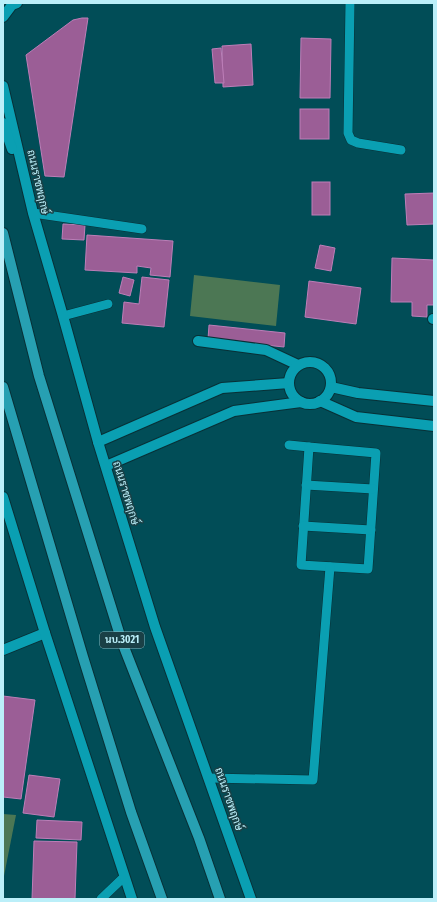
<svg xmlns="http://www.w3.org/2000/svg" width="437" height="902" font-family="'Fira Sans Condensed',Sarabun,sans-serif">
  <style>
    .green { fill: #4c7754 }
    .building { fill: #9b5e96; stroke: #bd7eb8 }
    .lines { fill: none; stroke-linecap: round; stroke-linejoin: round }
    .lane-casing { stroke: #083036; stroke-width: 10 }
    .street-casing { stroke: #083036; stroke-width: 12 }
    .secondary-casing { stroke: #083036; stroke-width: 12 }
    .primary-casing { stroke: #083036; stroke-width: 12 }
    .lane { stroke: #0a9fb2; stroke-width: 9 }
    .street { stroke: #0a9fb2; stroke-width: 10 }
    .secondary { stroke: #0a9fb2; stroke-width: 10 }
    .primary { stroke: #27a0b2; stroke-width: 10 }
    .labels { text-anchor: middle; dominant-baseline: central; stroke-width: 3; stroke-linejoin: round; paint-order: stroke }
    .shield { fill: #1a4046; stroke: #8bbac3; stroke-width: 1 }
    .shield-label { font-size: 10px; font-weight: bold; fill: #bbeff9 }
    .street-label { font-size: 11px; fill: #bbeff9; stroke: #1a4046 }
  </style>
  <rect width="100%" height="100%" fill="#014d57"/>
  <!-- green -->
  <g class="green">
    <path d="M194,275L280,285L276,326L190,316Z"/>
    <path d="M3,814L16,815L3,881Z"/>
  </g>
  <!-- building -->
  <g class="building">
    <path d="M82,18H88L64,177L45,176L26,55L73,20Z"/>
    <path d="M301,38L331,39L330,98H300Z"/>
    <path d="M251,44L253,85L223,87L222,46Z"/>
    <path d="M221,48L224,83H215L212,49Z"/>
    <rect x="300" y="109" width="29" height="30"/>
    <rect x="312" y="182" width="18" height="33"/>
    <path d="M434,193V224L407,225L405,194Z"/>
    <path d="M63,224L85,225L84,240L62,239Z"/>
    <path d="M87,235L173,241L170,277L150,275L151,268L137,266V273L85,270Z"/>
    <path d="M320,245L335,248L331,271L315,268Z"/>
    <path d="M392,258L434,260V305H427V317L412,316V302H391Z"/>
    <path d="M123,277L134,280L130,296L119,293Z"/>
    <path d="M142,277L169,280L164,327L122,323L124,302L139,304Z"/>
    <path d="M309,281L361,288L356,324L305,317Z"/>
    <path d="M209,325L285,333L284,347L208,339Z"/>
    <path d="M3,696L35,700L21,799L3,797Z"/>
    <path d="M29,775L60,779L54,817L23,813Z"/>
    <path d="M37,820L82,822L81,840L36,838Z"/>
    <path d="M34,841L77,842L75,899H32Z"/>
  </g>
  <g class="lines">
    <!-- lane casing -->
    <g class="lane-casing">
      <g id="lane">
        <path d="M350,3L348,133L351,140L358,143L401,150"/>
        <path d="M33,213L142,229"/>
        <path d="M63,316L108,304"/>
        <path d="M289,445L309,447"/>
        <path d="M309,447L376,453L368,569L301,565Z"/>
        <path d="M306,485L373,489"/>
        <path d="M303,526L371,530"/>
        <path d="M209,778L313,780L330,567"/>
        <path d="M101,899L124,877"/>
      </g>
    </g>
    <!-- street casing -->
    <g class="street-casing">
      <g id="street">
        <path d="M433,319H434"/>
        <path d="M198,341L266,350L298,365"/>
        <circle cx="310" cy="383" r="21"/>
        <path d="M331,387L358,393L434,401"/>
        <path d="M320,401L356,417L434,426"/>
        <path d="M98,442L222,388L289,383"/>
        <path d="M106,466L234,411L301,402"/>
        <path d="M3,650L45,633"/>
      </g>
    </g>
    <!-- secondary casing -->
    <g class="secondary-casing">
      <g id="secondary">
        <path d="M3,17L12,5L17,3"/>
        <path d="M3,86L33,213L63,316L98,442L155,627L251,899"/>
        <path d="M3,123L12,149"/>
        <path d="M3,497L45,633L132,899"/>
      </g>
    </g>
    <!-- primary casing -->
    <g class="primary-casing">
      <g id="primary">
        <path d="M3,233L39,376L122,642L199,838L220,899"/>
        <path d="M3,387L83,657L131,812L162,899"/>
      </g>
    </g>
    <!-- lane -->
    <use href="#lane" class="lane"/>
    <!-- street -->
    <use href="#street" class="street"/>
    <!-- secondary -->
    <use href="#secondary" class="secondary"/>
    <!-- primary -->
    <use href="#primary" class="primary"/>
  </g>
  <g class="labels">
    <!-- shield labels -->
    <rect class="shield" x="100" y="632" width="44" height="16" rx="3"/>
    <g class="shield-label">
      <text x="122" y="640">นบ.3021</text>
    </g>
    <!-- street labels -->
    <g class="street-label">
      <text transform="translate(38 182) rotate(77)">ถนนราชพฤกษ์</text>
      <text transform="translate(126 493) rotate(73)">ถนนราชพฤกษ์</text>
      <text transform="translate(229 799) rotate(71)">ถนนราชพฤกษ์</text>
    </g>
  </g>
  <!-- border -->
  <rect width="437" height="902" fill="none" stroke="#bbeff9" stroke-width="8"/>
</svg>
